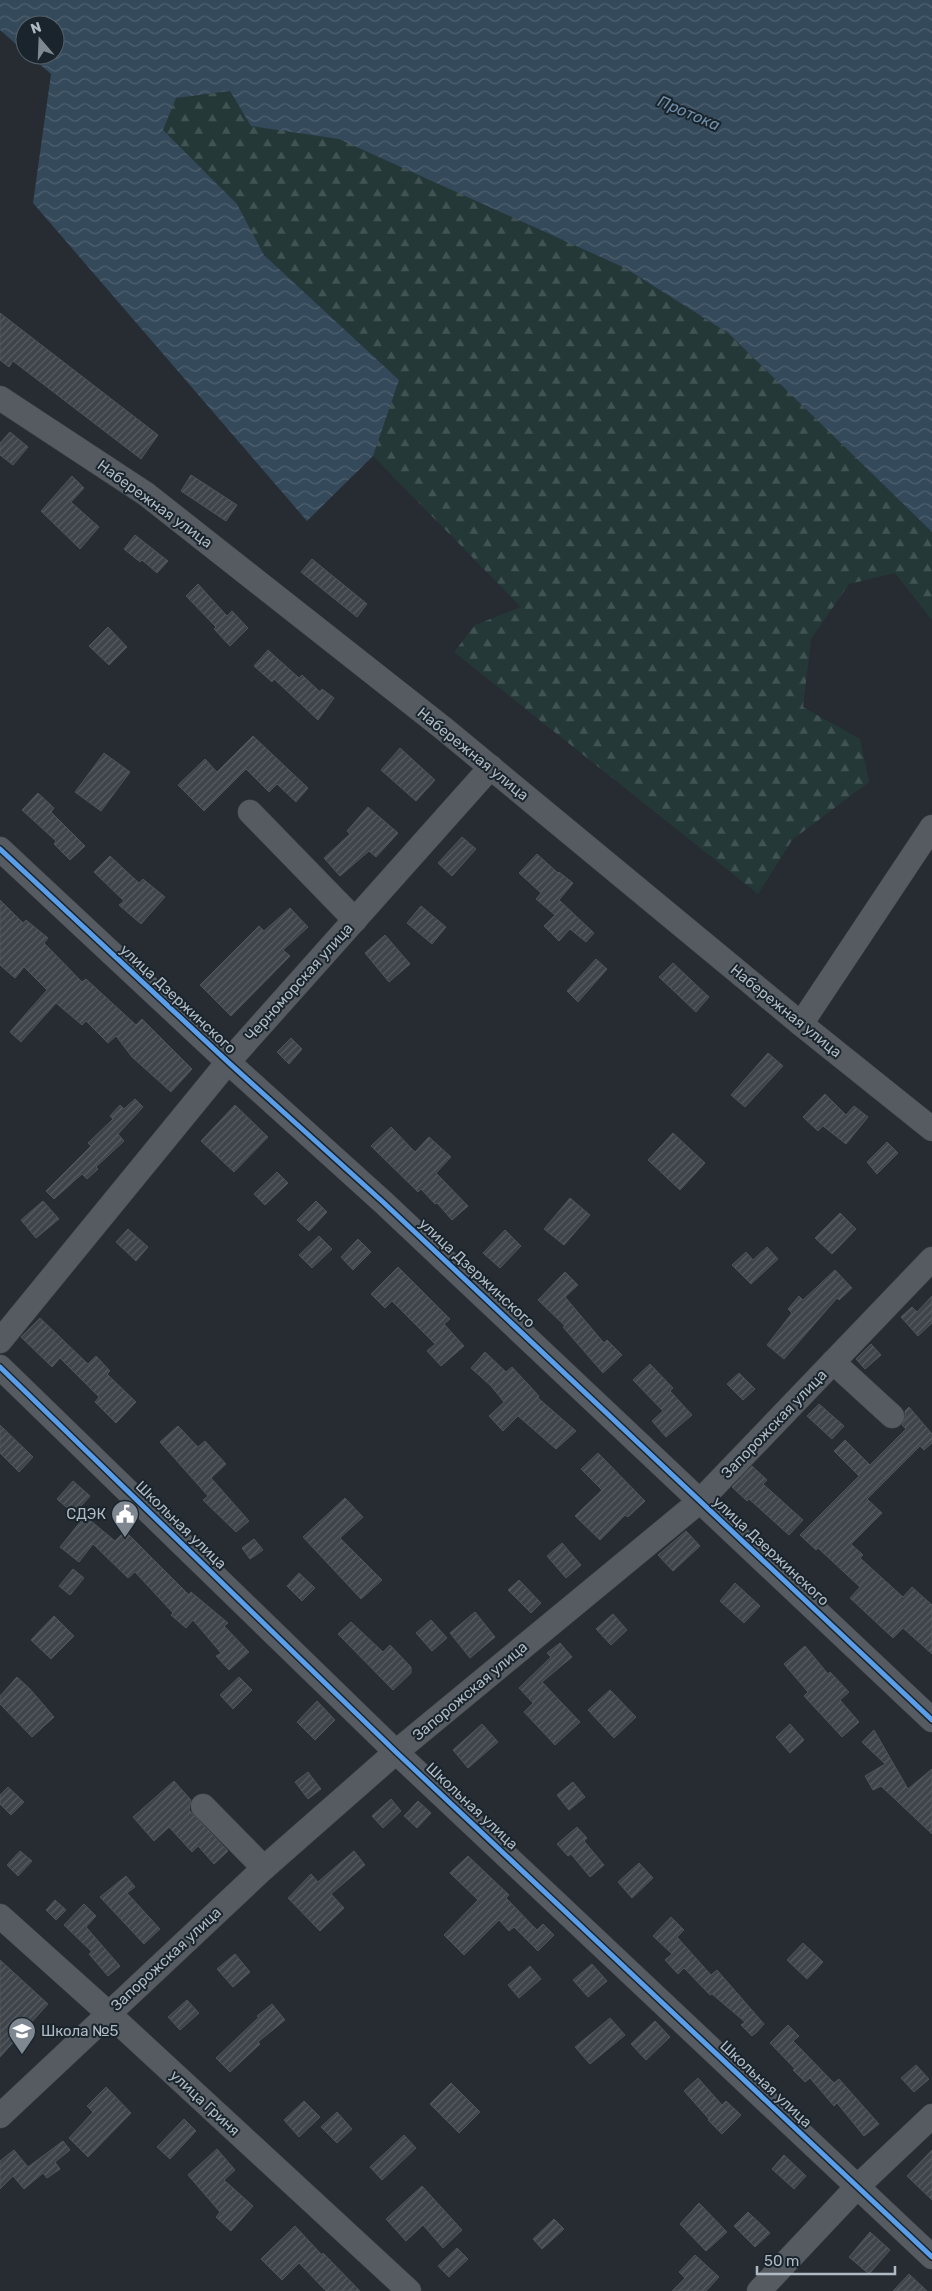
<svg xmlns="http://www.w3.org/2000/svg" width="932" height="2291" viewBox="0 0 932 2291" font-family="Rubik,sans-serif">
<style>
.forest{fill:url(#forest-firs)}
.water{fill:url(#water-waves)}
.building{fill:url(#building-hatch);stroke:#4e545a}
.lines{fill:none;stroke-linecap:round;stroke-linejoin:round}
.minor-casing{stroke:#44484d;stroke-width:25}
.minor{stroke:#565b61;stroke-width:24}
.cycleway-casing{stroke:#1a242c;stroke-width:8}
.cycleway{stroke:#5a9eea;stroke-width:5}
.labels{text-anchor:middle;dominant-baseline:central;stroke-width:4;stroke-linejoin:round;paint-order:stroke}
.street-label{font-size:15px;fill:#afbac4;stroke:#1a242c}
.poi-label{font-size:15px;fill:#afbac4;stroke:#1a242c;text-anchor:end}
.water-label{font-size:16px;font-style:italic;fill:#708fa8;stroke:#1a242c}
</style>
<defs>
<pattern id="forest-firs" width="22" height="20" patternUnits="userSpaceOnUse" patternTransform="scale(1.25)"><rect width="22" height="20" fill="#243838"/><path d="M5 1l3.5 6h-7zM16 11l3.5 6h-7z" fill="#415353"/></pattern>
<pattern id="water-waves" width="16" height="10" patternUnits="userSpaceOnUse" patternTransform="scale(1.25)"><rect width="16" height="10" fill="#34495a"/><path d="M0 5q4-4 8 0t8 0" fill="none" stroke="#4f6170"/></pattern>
<pattern id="building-hatch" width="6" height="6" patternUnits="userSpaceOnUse" patternTransform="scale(1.25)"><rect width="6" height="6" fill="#3e4449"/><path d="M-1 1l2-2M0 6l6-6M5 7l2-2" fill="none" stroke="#575d62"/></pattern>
</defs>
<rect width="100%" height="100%" fill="#262c32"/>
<path class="forest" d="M230 91 251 126 339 138 625 268 728 333 932 532V620L895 573 849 584 811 639 803 707 860 739 869 782 792 840 758 894 454 652 475 625 521 607 373 456 399 380 264 255 237 204 163 130 175 98Z"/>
<path class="water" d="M0 0H932V532L728 333 625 268 339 139 251 126 230 91 176 98 163 130 237 204 264 255 399 380 373 456 307 521 33 203 51 74 29 55H55V25H25V52L0 30Z"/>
<g class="building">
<path d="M0 313 158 435 141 459 13 361 9 367 0 360Z"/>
<path d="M10 432 28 447 13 465 0 455V443Z"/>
<path d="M191 475 237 505 226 521 181 491Z"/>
<path d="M72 476 84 488 71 502 99 527 80 549 41 511Z"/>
<path d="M135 535 168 561 157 573 142 560 140 562 124 549Z"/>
<path d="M312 559 367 604 357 617 301 572Z"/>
<path d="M198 584 227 616 232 611 248 628 230 646 214 629 216 627 186 596Z"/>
<path d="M108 627 127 647 109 665 89 646Z"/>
<path d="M268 650 299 678 302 675 320 692 322 689 334 698 318 720 274 679 272 682 254 666Z"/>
<path d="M253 736 308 788 296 802 277 784 269 792 246 769 204 811 178 785 205 759 217 772Z"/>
<path d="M400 748 435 780 416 801 381 770Z"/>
<path d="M104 753 130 772 101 811 75 792Z"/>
<path d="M38 793 54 808 51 812 85 846 70 860 54 844 56 841 22 810Z"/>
<path d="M368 807 398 833 376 857 369 851 340 876 324 858 350 834 347 831Z"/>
<path d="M462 837 476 849 452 876 438 863Z"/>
<path d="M537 854 558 873 559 872 573 883 559 900 594 933 586 942 570 929 559 941 544 926 555 915 536 899 541 893 519 873Z"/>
<path d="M110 856 139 883 143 879 165 897 141 924 119 905 124 901 94 872Z"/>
<path d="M0 900 23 923 26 920 48 938 44 943 82 982 86 979 136 1025 142 1019 192 1069 171 1092 132 1057 116 1036 108 1043 86 1021 82 1025 56 1003 21 1042 10 1032 47 990 24 967 15 978 0 965Z"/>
<path d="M421 906 446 927 432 944 407 923Z"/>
<path d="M290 908 308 927 283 950 290 956 231 1016 200 985 259 926 264 931Z"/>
<path d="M385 935 410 964 389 982 365 953Z"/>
<path d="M596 959 607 969 578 1002 567 991Z"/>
<path d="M673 963 709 997 696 1012 659 977Z"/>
<path d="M291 1038 302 1049 289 1064 277 1052Z"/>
<path d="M768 1053 783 1066 745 1107 731 1095Z"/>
<path d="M825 1094 846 1115 854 1106 868 1117 846 1144 823 1126 818 1131 803 1117Z"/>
<path d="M135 1099 143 1107 118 1134 124 1141 96 1167 98 1169 87 1179 82 1174 54 1199 46 1191 91 1146 88 1143 113 1119 110 1116 120 1105 124 1109Z"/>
<path d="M235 1105 268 1137 234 1172 201 1141Z"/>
<path d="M391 1127 415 1152 429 1137 451 1157 436 1173 468 1206 452 1220 437 1203 435 1204 421 1189 418 1192 371 1146Z"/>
<path d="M673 1133 705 1163 680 1190 648 1160Z"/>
<path d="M887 1142 898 1153 877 1174 867 1162Z"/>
<path d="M277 1172 288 1183 265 1205 254 1194Z"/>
<path d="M570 1198 590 1215 564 1245 544 1229Z"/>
<path d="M43 1201 59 1219 36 1238 21 1220Z"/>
<path d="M316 1201 327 1212 309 1231 297 1220Z"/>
<path d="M840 1213 856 1229 832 1254 815 1238Z"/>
<path d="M128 1229 148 1247 136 1261 116 1242Z"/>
<path d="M505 1230 521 1246 500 1268 483 1253Z"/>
<path d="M319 1236 332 1249 312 1268 299 1255Z"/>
<path d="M358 1239 371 1252 353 1270 341 1257Z"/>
<path d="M767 1247 778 1259 751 1284 732 1265 746 1252 753 1260Z"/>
<path d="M398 1267 450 1319 444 1324 464 1346 441 1366 427 1351 435 1344 392 1301 385 1308 371 1294Z"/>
<path d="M835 1270 852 1288 839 1300 837 1298 784 1359 767 1345 792 1313 788 1309 799 1296 803 1300Z"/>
<path d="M565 1272 578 1285 565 1297 604 1343 607 1340 622 1355 603 1373 563 1327 565 1326 538 1300Z"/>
<path d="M932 1296V1323L918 1336 901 1317 912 1307 917 1312Z"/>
<path d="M40 1318 88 1364 96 1356 110 1371 107 1374 136 1402 116 1423 95 1402 99 1397 60 1358 52 1367 21 1337Z"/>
<path d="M871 1344 881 1355 865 1369 856 1359Z"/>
<path d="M485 1352 506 1372 512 1367 539 1396 538 1398 576 1431 556 1449 518 1416 503 1431 489 1416 504 1402 491 1386 471 1368Z"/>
<path d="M650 1364 673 1388 670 1391 692 1415 666 1437 652 1421 663 1411 633 1380Z"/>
<path d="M739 1373 755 1389 743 1400 727 1384Z"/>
<path d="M819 1404 844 1426 832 1439 807 1416Z"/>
<path d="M909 1407 932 1434V1443L924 1450 920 1446 867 1499 882 1513 851 1544 863 1555 860 1558 903 1597 912 1587 932 1605V1654L903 1628 893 1638 850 1598 860 1587 818 1548 816 1550 800 1535 859 1476 834 1451 845 1440 870 1465 906 1429 902 1425 905 1418V1411Z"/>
<path d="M0 1425 33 1457 19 1472 0 1453Z"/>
<path d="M178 1426 198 1447 205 1441 226 1464 211 1478 249 1521 236 1532 203 1500 208 1496 160 1442Z"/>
<path d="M598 1453 645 1501 628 1517 625 1515 600 1540 575 1516 602 1490 581 1469Z"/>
<path d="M752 1466 767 1480 763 1484 803 1520 789 1535 749 1499 747 1501 732 1487Z"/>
<path d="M73 1481 90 1496 74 1514 57 1499Z"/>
<path d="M345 1498 363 1517 340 1538 382 1580 361 1599 303 1537Z"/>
<path d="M85 1516 115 1541 125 1531 189 1595 191 1592 228 1623 224 1626 249 1652 229 1670 216 1656 221 1653 193 1620 186 1628 171 1615 173 1613 135 1572 128 1578 93 1544 79 1562 60 1547Z"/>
<path d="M686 1531 700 1546 673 1571 658 1555Z"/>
<path d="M254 1539 263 1550 250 1559 242 1548Z"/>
<path d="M562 1543 581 1565 566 1578 547 1556Z"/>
<path d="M73 1569 84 1578 70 1595 59 1586Z"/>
<path d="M299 1573 315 1588 302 1601 287 1586Z"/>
<path d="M519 1580 541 1603 531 1613 508 1590Z"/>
<path d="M735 1583 760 1606 744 1623 720 1601Z"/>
<path d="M475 1612 495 1637 470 1658 450 1633Z"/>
<path d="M613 1614 627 1630 611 1645 596 1629Z"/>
<path d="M54 1616 74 1636 51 1659 31 1640Z"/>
<path d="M431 1620 447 1638 432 1651 416 1633Z"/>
<path d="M351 1622 383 1652 390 1645 411 1667V1673L393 1690 338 1634Z"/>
<path d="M560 1643 572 1657 542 1682 580 1722 555 1745 524 1712 533 1703 519 1688 551 1657 547 1653Z"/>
<path d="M805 1646 828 1674 830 1672 849 1692 840 1700 859 1722 842 1737 804 1696 808 1692 784 1664Z"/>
<path d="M17 1677 30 1689 54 1717 32 1737 0 1704V1696Z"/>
<path d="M239 1677 252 1690 233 1709 220 1695Z"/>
<path d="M610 1690 636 1717 614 1738 588 1710Z"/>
<path d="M317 1701 335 1720 315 1740 297 1722Z"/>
<path d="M482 1724 498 1742 468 1768 453 1750Z"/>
<path d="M790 1724 804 1740 790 1753 776 1737Z"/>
<path d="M874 1730 908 1789 932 1769V1834L881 1786 873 1790 865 1776 885 1764 862 1742Z"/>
<path d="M308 1772 321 1789 308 1799 295 1782Z"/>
<path d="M174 1781 191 1800 189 1810 228 1851 214 1864 198 1846 192 1852 169 1827 154 1841 133 1817Z"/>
<path d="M573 1782 585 1797 569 1810 557 1795Z"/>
<path d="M8 1787 24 1802 11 1815 0 1804V1795Z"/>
<path d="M391 1799 401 1811 383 1828 372 1816Z"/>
<path d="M418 1801 431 1813 417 1828 404 1816Z"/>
<path d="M577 1827 587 1838 584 1841 604 1865 590 1877 571 1854 568 1856 557 1844Z"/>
<path d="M20 1851 32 1861 18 1876 7 1865Z"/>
<path d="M354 1851 365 1865 331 1894 344 1908 320 1931 288 1898 311 1874 318 1882Z"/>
<path d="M468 1856 509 1895 506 1898 537 1930 543 1924 554 1935 538 1951 514 1927 509 1931 499 1920 464 1955 444 1935 478 1900 450 1873Z"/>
<path d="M639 1863 653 1878 632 1898 618 1882Z"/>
<path d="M126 1876 135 1887 127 1893 160 1929 144 1944 100 1897Z"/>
<path d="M55 1900 66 1910 56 1920 46 1910Z"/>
<path d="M84 1904 96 1916 86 1927 120 1966 108 1976 89 1954 92 1952 64 1925Z"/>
<path d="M671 1917 684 1930 677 1937 711 1975 717 1970 764 2024 757 2032 752 2036 741 2025 745 2022 712 1994 710 1995 684 1968 678 1974 665 1960 672 1954 653 1936Z"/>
<path d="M803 1943 823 1962 807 1979 787 1960Z"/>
<path d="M235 1954 250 1972 233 1987 217 1969Z"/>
<path d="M0 1960 48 2004 0 2057Z"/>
<path d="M592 1964 607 1981 588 1997 573 1980Z"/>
<path d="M530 1966 541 1979 519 1998 508 1985Z"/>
<path d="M187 2000 199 2013 180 2030 168 2017Z"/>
<path d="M272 2004 285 2020 258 2042 260 2044 230 2072 216 2058 259 2017 257 2016Z"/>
<path d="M610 2018 625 2035 590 2064 575 2047Z"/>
<path d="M655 2021 670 2037 646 2060 631 2044Z"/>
<path d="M788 2025 799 2036 793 2041 834 2083 839 2079 879 2124 864 2136 837 2103 834 2106 810 2078 805 2082 793 2070 795 2069 770 2043Z"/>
<path d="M916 2065 929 2079 914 2092 901 2078Z"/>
<path d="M698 2078 722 2105 726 2101 741 2115 722 2134 708 2120 709 2119 684 2091Z"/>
<path d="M451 2083 480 2112 459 2133 430 2104Z"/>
<path d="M106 2087 131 2113 88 2157 69 2138 93 2112 87 2106Z"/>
<path d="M304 2101 320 2117 299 2137 284 2120Z"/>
<path d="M337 2112 352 2129 337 2143 321 2127Z"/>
<path d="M184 2119 196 2131 170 2159 157 2147Z"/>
<path d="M404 2135 416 2148 382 2180 370 2167Z"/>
<path d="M63 2141 70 2150 55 2162 60 2169 47 2178 43 2173 24 2189 13 2176 0 2189V2161L14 2150 28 2167Z"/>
<path d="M217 2149 235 2170 224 2180 253 2206 231 2231 216 2217 220 2212 188 2175Z"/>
<path d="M932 2150V2200L907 2176Z"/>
<path d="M784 2155 806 2176 794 2189 772 2169Z"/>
<path d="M422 2186 462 2230 443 2248 423 2225 406 2241 386 2219Z"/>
<path d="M699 2203 727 2232 706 2251 680 2224Z"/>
<path d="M748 2212 770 2233 755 2247 734 2226Z"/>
<path d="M554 2219 564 2229 542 2249 533 2239Z"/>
<path d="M295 2226 322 2255 323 2253 360 2291H326L299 2263 282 2280 261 2259Z"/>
<path d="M870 2232 890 2250 869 2274 849 2257Z"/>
<path d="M457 2248 468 2259 449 2277 438 2266Z"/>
<path d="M695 2255 719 2277 706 2291H672L685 2278 679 2272Z"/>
<path d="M909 2274 927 2291H893Z"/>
</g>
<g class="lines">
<g class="minor-casing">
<g id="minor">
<path d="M0 398 146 494 443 728 801 1024 932 1129"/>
<path d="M250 812 355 920"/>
<path d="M0 849 228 1062 384 1203 932 1720"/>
<path d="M801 1024 932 827"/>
<path d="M0 1341 228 1062 491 767"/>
<path d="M833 1362 892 1416"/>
<path d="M0 1367 396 1752 932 2257"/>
<path d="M203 1806 264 1868"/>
<path d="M0 1916 108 2013 409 2291"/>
<path d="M0 2116 264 1868 396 1752 700 1501 932 1259"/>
<path d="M759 2291 857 2187 932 2116"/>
</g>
</g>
<use href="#minor" class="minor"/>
<g class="cycleway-casing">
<g id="cycleway">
<path d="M0 849 228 1062 384 1203 932 1720"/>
<path d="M0 1367 396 1752 932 2257"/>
</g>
</g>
<use href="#cycleway" class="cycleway"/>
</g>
<defs>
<g id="civic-pin" transform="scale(1.4375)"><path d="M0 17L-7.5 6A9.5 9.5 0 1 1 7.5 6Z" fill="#7f8891" stroke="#1a242c"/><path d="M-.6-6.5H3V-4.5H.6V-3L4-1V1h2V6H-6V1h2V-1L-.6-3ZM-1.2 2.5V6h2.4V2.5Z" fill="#fff"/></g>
<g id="school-pin" transform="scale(1.4375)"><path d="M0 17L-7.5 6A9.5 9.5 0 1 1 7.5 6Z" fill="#7f8891" stroke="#1a242c"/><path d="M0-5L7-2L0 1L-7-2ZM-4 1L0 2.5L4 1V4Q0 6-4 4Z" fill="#fff"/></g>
</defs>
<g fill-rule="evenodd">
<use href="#civic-pin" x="125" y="1514"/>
<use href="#school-pin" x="22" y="2031"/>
</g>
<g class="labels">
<g class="street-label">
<text transform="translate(155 504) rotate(36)">Набережная улица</text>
<text transform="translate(473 754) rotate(39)">Набережная улица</text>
<text transform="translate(299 982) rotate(-48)">Черноморская улица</text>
<text transform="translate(178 999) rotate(43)">улица Дзержинского</text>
<text transform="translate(786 1011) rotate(39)">Набережная улица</text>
<text transform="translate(477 1273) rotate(43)">улица Дзержинского</text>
<text transform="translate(774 1424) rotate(-46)">Запорожская улица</text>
<text transform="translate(181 1525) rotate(44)">Школьная улица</text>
<text transform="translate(771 1551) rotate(43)">улица Дзержинского</text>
<text transform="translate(470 1691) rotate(-40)">Запорожская улица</text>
<text transform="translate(472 1806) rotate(43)">Школьная улица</text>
<text transform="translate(166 1959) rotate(-43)">Запорожская улица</text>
<text transform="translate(766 2084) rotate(43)">Школьная улица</text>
<text transform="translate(205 2103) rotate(43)">улица Гриня</text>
</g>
<g class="poi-label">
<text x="106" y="1514">СДЭК</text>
<text x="41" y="2031" text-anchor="start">Школа №5</text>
</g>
<g class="water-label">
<text transform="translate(689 113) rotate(23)">Протока</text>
</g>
</g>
<g transform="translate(40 40) rotate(341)"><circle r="24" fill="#1a242c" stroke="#566069"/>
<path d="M0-4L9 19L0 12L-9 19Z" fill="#7f8891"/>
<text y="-8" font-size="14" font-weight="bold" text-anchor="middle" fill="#afbac4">N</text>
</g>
<path d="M757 2266v8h138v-8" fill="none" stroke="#afbac4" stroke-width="2.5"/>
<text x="764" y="2266" font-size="15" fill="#afbac4" stroke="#1a242c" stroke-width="4" paint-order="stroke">50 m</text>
</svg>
